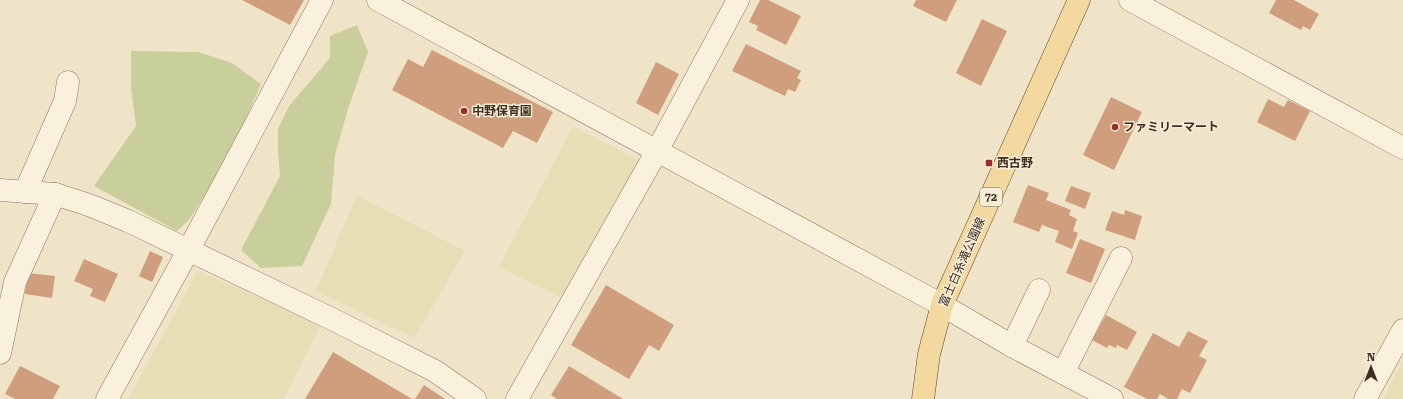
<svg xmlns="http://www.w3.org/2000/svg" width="1403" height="399" viewBox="0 0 1403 399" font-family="'Roboto Serif','Noto Sans JP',serif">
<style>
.farmland{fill:#e6deb5}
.green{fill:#c9cf9b}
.building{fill:#cf9f7d}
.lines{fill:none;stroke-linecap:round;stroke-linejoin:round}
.minor-casing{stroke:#8d765c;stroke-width:23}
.major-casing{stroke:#5b4430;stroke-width:23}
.minor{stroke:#faf1dc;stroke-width:22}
.major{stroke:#f3d9a0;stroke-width:22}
.poi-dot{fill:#9e2a2b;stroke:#f7eed8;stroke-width:1.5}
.labels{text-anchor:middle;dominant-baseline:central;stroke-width:3;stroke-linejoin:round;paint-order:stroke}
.shield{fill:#f7eed8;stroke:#756857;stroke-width:1}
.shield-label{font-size:11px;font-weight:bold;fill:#3d2e20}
.poi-label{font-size:12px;font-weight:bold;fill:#3d2e20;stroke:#f7eed8;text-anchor:start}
.street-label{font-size:12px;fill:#3d2e20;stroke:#f7eed8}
</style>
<rect width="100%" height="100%" fill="#f0e4c8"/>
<g class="farmland">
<path d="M573 126 642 162 565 299 499 267Z"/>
<path d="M357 195 465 251 414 338 316 291Z"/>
<path d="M198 271 321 325 284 399H128Z"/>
<path d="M1403 360V399H1383Z"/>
</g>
<g class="green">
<path d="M357 25 368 52 348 109 335 155 331 204 302 266 261 268 241 250 280 176 278 151V129L289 106 330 58V36Z"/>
<path d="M131 51 198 52 232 63 261 84 230 155 189 220 177 231 94 186 136 126 131 88Z"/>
</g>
<g class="building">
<path d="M242 0H304L290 25Z"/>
<path d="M760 0H768L801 16 786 45 756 30 758 26 749 22Z"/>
<path d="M916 0H957L946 22 913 6Z"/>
<path d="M1276 0H1294L1319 14 1310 30 1303 26 1301 30 1269 13Z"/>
<path d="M982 19 1007 31 981 86 956 73Z"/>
<path d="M746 44 801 71 797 78 801 80 795 92 788 89 785 96 732 71Z"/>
<path d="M432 50 553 112 537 143 513 131 503 148 392 90 408 59 423 67Z"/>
<path d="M656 62 679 74 658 115 636 103Z"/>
<path d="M1111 97 1142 112 1114 170 1083 155Z"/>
<path d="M1268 99 1284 107 1288 100 1310 111 1295 141 1257 122Z"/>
<path d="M1028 185 1049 193 1046 200 1071 210 1069 215 1077 219 1073 231 1078 233 1072 249 1055 242 1059 231 1042 225 1039 232 1013 222Z"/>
<path d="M1071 186 1091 193 1085 209 1065 201Z"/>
<path d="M1125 210 1142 216 1135 240 1105 230 1112 211 1124 215Z"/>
<path d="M1080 239 1105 249 1091 283 1066 273Z"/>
<path d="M150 251 163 257 152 282 139 276Z"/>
<path d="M84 259 118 274 105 302 90 296 93 289 74 281Z"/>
<path d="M28 273 55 276 52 298 25 294Z"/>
<path d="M606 285 674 325 659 351 649 345 629 379 571 345Z"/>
<path d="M1106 315 1137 332 1127 350 1117 345 1116 348 1109 345 1107 348 1092 340Z"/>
<path d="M1188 331 1208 341 1199 356 1207 360 1190 393 1182 389 1177 399H1168L1160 394 1157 399H1147L1124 387 1153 333 1179 347Z"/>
<path d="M333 352 412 399H305Z"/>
<path d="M20 366 60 386 53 399H15L5 394Z"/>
<path d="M569 366 623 399H557L551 395Z"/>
<path d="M424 385 445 399H415Z"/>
</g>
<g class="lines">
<g class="minor-casing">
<g id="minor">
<path d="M378 0 942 305 1012 346 1112 399"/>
<path d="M1130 0 1403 148"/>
<path d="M0 190 55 194 89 205 128 221 336 321 435 371 475 399"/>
<path d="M25 192 65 101 68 82"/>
<path d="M1012 346 1039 290"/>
<path d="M0 353 15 282 55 194"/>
<path d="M1063 373 1121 258"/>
<path d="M107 399 188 251 322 0"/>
<path d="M517 399 657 151 738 0"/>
<path d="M1365 399 1403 330"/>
</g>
</g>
<g class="major-casing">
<path id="major" d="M923 399 929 354 942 305 1079 0"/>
</g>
<use href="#minor" class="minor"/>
<use href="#major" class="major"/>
</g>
<g class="poi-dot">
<circle cx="464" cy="111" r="4"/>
<circle cx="1115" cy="127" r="4"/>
<rect x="985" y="159" width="8" height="8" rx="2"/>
</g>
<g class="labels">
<rect class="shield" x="980" y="188" width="22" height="18" rx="3"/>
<g class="shield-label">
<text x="991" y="197">72</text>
</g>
<g class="poi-label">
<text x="472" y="111">中野保育園</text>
<text x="1123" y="127">ファミリーマート</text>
<text x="997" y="163">西古野</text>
</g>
<g class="street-label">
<text transform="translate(962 262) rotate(-66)">富士白糸滝公園線</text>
</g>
</g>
<g transform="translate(1371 367)" stroke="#f7eed8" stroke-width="3" paint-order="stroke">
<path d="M0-3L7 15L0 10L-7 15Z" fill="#3d2e20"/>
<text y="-6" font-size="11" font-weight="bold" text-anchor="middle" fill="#3d2e20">N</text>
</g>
</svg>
